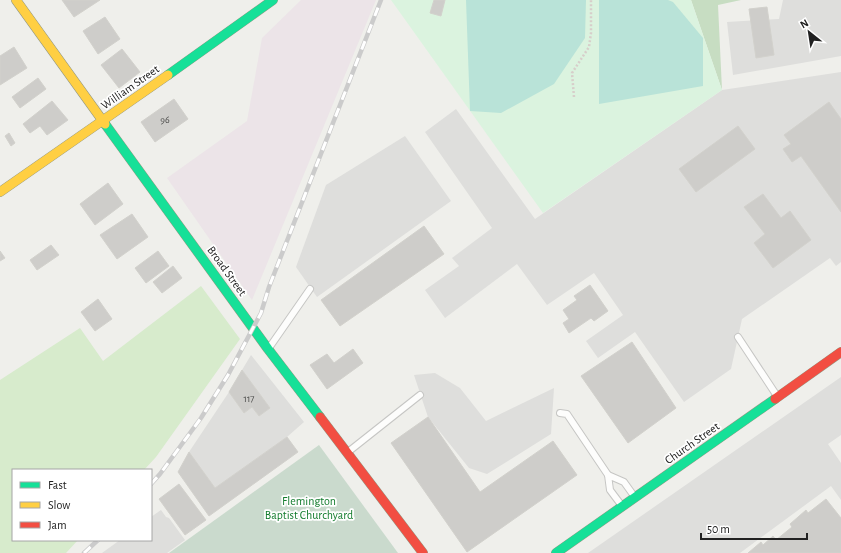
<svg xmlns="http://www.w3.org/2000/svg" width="841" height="553" viewBox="0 0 841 553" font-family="'Alegreya Sans',sans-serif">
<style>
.built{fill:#dededc}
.industrial{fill:#ece4e8}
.grass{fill:#d7ebcc}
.forest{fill:#c7ddc2}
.cemetery{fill:#cadacd}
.park{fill:#dbf3df}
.pitch{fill:#b9e3d8}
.building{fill:#cecdca;stroke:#d2d1cc}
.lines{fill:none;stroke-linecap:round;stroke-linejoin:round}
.lane-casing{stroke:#c6c6c4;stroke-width:8}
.fast-casing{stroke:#949983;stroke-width:10}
.slow-casing{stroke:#949983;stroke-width:10}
.jam-casing{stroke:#949983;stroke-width:10}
.path{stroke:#d7ceca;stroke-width:2.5;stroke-dasharray:2 2;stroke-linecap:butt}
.lane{stroke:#fdfdfc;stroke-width:6}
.fast{stroke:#16e098;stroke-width:9}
.slow{stroke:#ffcf43;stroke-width:9}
.jam{stroke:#f24e42;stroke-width:9}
.rail-casing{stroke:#cbcbcb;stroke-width:4.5}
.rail{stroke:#fff;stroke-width:3;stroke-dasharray:9;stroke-linecap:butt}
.labels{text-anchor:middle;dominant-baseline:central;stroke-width:3.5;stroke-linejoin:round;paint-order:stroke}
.number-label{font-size:10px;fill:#4c4c4b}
.street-label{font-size:12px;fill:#212121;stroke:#fff}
.park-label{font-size:12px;fill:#137c2d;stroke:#fff}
</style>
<rect width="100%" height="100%" fill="#efefeb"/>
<g class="built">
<path d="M783 0H841V56L733 75 727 22 779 19Z"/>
<path d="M841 72V262L836 266 830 258 742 319 731 369 684 402 635 332 598 358 586 341 623 315 594 273 547 305 517 264 445 318 425 290 459 266 452 258 492 228 425 132 456 109 535 219 722 90Z"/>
<path d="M405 136 451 201 317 297 296 267 326 185Z"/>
<path d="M251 355 304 422 287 437 215 488 189 452 229 392 244 413 252 407 259 416 270 408 242 370Z"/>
<path d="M435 373 460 388 486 421 554 388 551 434 487 474 469 468 428 417 414 375Z"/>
<path d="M841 377V435L828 444 841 463V500L831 486 740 553H588Z"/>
<path d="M161 510 166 517 169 518 185 540 167 553H102L120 540H151V517Z"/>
</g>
<path class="industrial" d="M301 0H376L252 300 167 178 247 121 262 38Z"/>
<path class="grass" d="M201 286 240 339 156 457 144 470H13V540H78L66 553H0V380L80 328 103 361Z"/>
<path class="forest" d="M691 0H741L718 5 722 90Z"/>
<path class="cemetery" d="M319 445 398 553H169Z"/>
<path class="park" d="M391 0H691L722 90 543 213Z"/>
<g class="pitch">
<path d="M466 0H586L585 38 554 84 501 113 470 111Z"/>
<path d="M599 0H668L673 2 703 38V86L599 104Z"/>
</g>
<g class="building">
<path d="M62 0H100L74 17Z"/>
<path d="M434 0H445L441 16 430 13Z"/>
<path d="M767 7 774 55 756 58 749 9Z"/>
<path d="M105 17 120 39 98 54 83 31Z"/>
<path d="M14 47 27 68 0 85V56Z"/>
<path d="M122 49 140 72 119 88 101 65Z"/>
<path d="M38 78 46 89 20 108 12 97Z"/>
<path d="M174 99 188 119 155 142 141 122Z"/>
<path d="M52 101 68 120 47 135 40 126 30 133 23 124Z"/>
<path d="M829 102 841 119V212L801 156 792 162 783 149 791 144 784 135Z"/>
<path d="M738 126 755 149 696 192 679 169Z"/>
<path d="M9 133 15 143 11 146 5 136Z"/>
<path d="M108 183 123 204 95 225 80 204Z"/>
<path d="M763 194 781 218 790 211 811 240 773 268 754 243 765 234 744 207Z"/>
<path d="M132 214 148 237 117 259 100 235Z"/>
<path d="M424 226 444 254 340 326 321 300Z"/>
<path d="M51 245 59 255 37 270 30 260Z"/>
<path d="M0 251 5 258 0 261Z"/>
<path d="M158 251 169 266 146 283 135 268Z"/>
<path d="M173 266 182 278 162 293 153 282Z"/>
<path d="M590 285 608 311 594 321 591 318 569 333 563 323 569 319 563 310 577 300 574 296Z"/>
<path d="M98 299 112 319 95 331 81 312Z"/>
<path d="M632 342 676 408 628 443 581 376Z"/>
<path d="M353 349 363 363 327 389 310 365 327 354 334 363Z"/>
<path d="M242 370 270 408 259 416 252 407 244 413 229 392Z"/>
<path d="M428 417 480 492 553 441 577 475 467 552 391 443Z"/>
<path d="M287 437 298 452 209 516 178 472 189 452 215 488Z"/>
<path d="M179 484 206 520 185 535 159 499Z"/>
<path d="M826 499 841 518V553H748L761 542 763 545 773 536 776 540 792 527 790 524 806 510 808 513Z"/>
</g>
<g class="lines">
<g class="lane-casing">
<g id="lane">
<path d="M738 337 777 396"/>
<path d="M269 348 310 289"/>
<path d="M560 413 567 414 608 475"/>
<path d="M348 452 420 395"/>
<path d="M622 506 610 490 608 475 624 482 634 496"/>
</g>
</g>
<g class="fast-casing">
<g id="fast">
<path d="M168 75 273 0"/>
<path d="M105 124 268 349 320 417"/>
<path d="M556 553 775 399"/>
</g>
</g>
<g class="slow-casing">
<g id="slow">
<path d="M16 0 105 124"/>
<path d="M0 192 168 75"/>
</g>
</g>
<g class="jam-casing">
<g id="jam">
<path d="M775 399 841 352"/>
<path d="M320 417 423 553"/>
</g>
</g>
<path class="path" d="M574 97 572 73 589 47 591 33V0"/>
<use href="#lane" class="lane"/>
<use href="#fast" class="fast"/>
<use href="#slow" class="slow"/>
<use href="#jam" class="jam"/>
<g class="rail-casing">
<g id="rail">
<path d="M151 484 160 474 201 418 228 375 261 313 269 287 381 0"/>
<path d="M84 553 98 540"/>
</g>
</g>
<use href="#rail" class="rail"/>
</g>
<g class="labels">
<g class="number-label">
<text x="165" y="120">96</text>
<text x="249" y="399">117</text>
</g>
<g class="street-label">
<text transform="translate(130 87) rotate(-35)">William Street</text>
<text transform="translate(227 271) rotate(54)">Broad Street</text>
<text transform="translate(692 443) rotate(-35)">Church Street</text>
</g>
<g class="park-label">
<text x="309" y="501">Flemington<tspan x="309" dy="14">Baptist Churchyard</tspan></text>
</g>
</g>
<rect x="12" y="469" width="140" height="72" fill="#ffffff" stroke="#a6a6a6"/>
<rect x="20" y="482" width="20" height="6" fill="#16e098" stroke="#a6a6a6"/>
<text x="48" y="489" font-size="12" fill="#212121">Fast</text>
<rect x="20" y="502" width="20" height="6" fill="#ffcf43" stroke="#a6a6a6"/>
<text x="48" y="509" font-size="12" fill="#212121">Slow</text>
<rect x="20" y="522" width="20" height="6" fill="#f24e42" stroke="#a6a6a6"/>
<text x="48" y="529" font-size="12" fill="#212121">Jam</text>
<g transform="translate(809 32) rotate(330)" stroke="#ffffff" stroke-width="3" paint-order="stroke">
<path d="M0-3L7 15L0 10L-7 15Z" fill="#212121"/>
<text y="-6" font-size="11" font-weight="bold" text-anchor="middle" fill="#212121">N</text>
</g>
<path d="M701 533v6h106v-6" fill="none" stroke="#212121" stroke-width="2"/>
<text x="707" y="533" font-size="12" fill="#212121" stroke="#ffffff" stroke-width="3" paint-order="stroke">50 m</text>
</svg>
